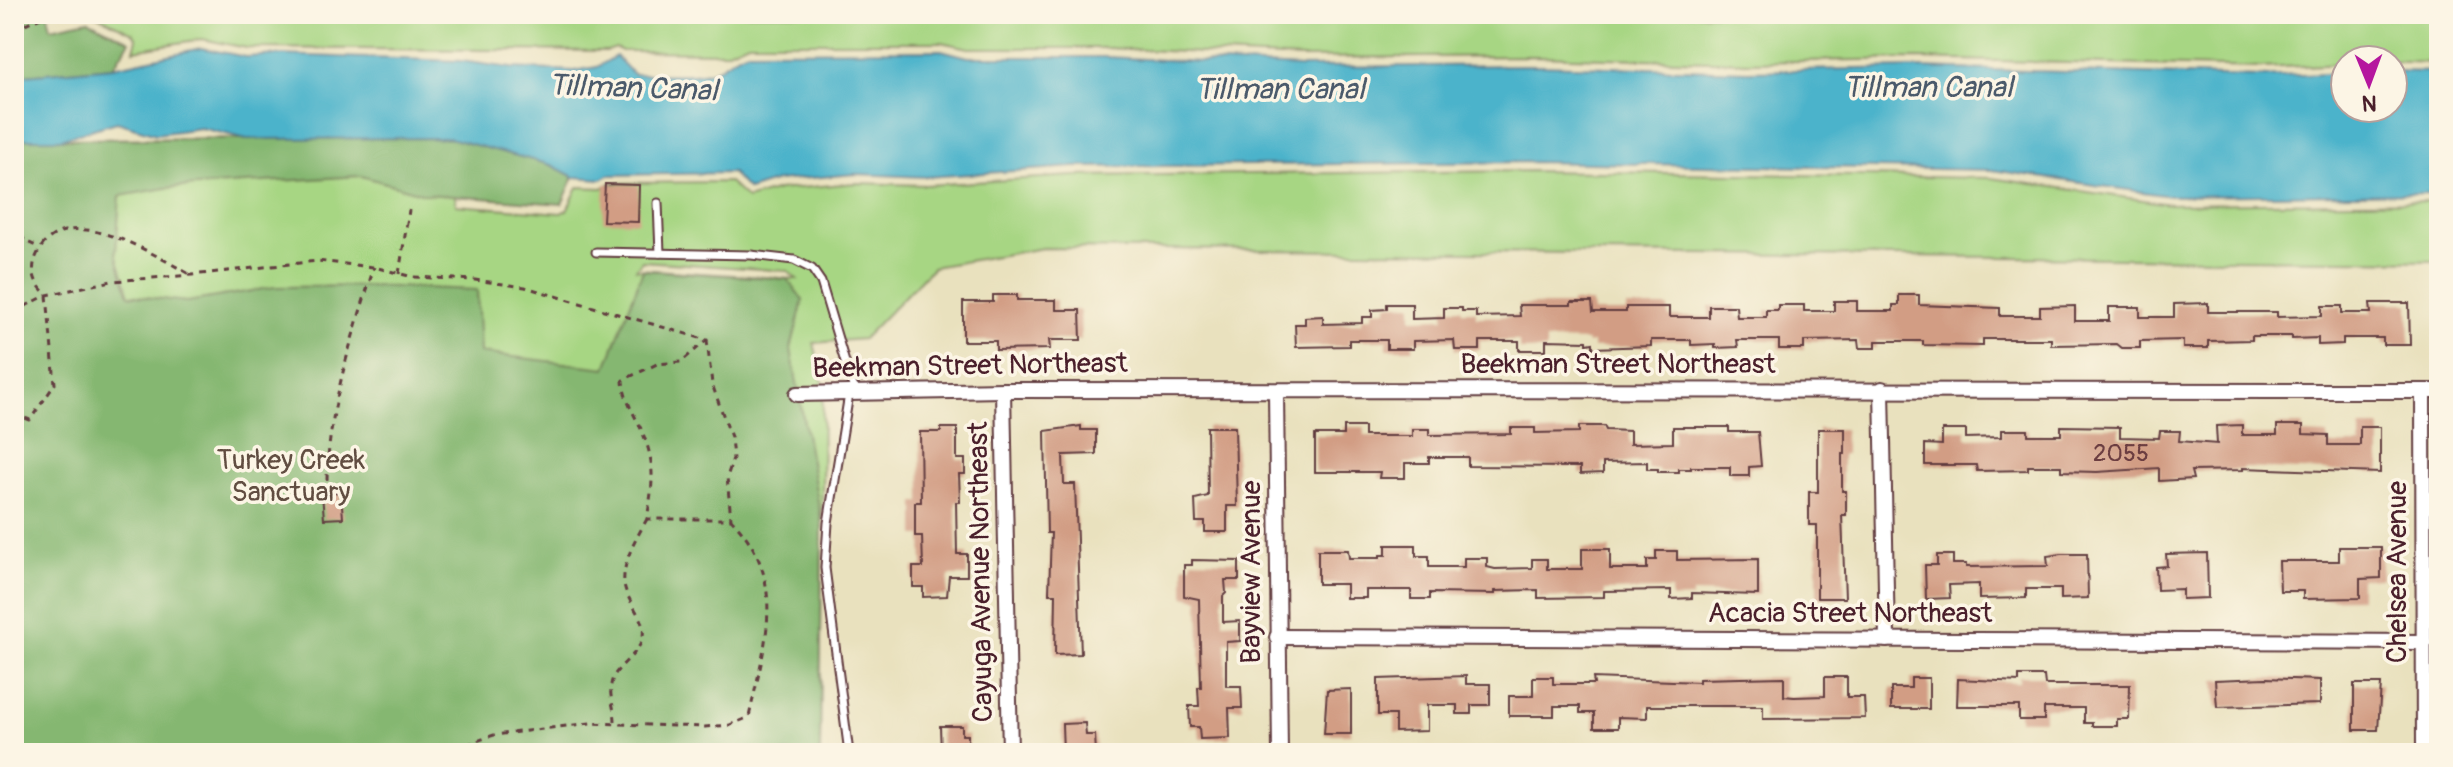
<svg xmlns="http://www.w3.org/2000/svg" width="2453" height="767" viewBox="0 0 2453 767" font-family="Pangolin,sans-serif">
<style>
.green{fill:#a7d683;stroke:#787a57;stroke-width:2;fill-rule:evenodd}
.forest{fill:#85b771;stroke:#686b4e;stroke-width:2}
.water{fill:#4cb3cb;stroke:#4b697b;stroke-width:2}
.building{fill:#d29d84}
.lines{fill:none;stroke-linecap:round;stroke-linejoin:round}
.service-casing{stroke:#623c41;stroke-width:11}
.minor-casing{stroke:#623c41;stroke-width:18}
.path{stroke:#623c41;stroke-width:3;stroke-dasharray:6 6;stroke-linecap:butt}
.service{stroke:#fff;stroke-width:7}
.minor{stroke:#fff;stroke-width:14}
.labels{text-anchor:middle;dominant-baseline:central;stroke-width:7;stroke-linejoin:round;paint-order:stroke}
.number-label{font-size:24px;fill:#6c3e41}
.street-label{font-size:28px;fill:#4a1f2b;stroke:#fcf5e5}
.park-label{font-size:28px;fill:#614d41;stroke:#fcf5e5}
.water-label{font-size:30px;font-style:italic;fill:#4b5a6b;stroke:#fcf5e5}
</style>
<rect width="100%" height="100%" fill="#fcf5e5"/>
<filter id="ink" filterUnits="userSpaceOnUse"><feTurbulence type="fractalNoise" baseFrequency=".0125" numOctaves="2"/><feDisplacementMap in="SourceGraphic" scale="16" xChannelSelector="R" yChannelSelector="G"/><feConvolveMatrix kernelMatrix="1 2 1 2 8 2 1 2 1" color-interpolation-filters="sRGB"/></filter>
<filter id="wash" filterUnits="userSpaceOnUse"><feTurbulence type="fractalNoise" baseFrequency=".006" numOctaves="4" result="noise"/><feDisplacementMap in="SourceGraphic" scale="32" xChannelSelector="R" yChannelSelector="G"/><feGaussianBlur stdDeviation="1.8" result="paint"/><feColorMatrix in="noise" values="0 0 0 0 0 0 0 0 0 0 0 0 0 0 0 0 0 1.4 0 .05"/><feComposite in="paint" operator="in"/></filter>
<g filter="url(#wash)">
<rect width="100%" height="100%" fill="#e9e1be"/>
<g class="green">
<path d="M94 14H2439V63L2345 60V64L2261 68 1918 59 1748 62 1536 56 1301 58 1107 48H969L941 42H748L726 52 622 51 616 48 607 51 247 48 202 39 134 50 137 39 133 33Z"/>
<path d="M449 138 456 205 561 213 567 210 578 187 602 188 611 183 729 182 747 199 778 190 855 183 926 185 1074 176 1532 171 1991 178 2170 204 2439 201V261L1043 248 933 267 863 339 814 343 823 383 820 753H14V139ZM642 261 788 271 797 279 636 269Z"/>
</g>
<g class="forest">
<path d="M14 14H48L51 28 88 20 130 41 113 67 14 76Z"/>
<path d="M449 138 551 165 574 177 562 204 425 194 361 176 166 188 120 196 116 253 129 295 187 302 275 287 371 286 477 290 480 353 606 368 643 270 787 279 803 300 791 349 822 524 820 753H14V139Z"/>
</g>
<path class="water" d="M201 48 246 57 278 55 461 61 511 68 574 71 597 67 616 56 633 74C652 74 701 77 715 70 727 63 735 55 748 51L941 50 968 57H1106L1301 67 1537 65 1748 71 1917 68 2261 77 2345 73V108H2393V71L2439 72V193L2170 196 1992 170 1532 162 1074 167 926 177 855 174 777 181 748 190 732 173 609 175 602 179 574 177 551 165 449 138 247 139 201 128 156 134 117 122 60 139H14V76L113 67Z"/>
<g id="blocks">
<g class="building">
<path d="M605 184 639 185 638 222 603 221Z"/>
<path d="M993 295H1017V300H1056V310H1080L1081 340H1049L1050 349 996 350V341H963V302H993Z"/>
<path d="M1899 295H1919V305L2000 308V316H2040V307L2075 306V321H2109V307H2140V317H2174V304L2208 303V312H2277V317L2322 316V306H2342V313H2371L2370 303H2409L2410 345H2383V338H2343V344L2318 345V338L2292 339V336H2252V340L2208 341V348H2183V340L2140 341V348H2121L2116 344 2051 345V339H1983V346L1923 345V341H1876V348H1859L1858 340 1804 341V349H1779V340H1737L1738 347 1715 348V344L1691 345V340H1651V346L1593 348V343L1587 344V341L1546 340V350H1519V341H1480V350H1455L1454 340 1413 341V349H1387V340H1349V346L1296 347 1295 324H1305V317L1323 316V324L1362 323V317H1372V310L1387 309V304H1412V319L1444 318V308H1462V311H1476V317L1520 316 1519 305H1571V302H1592L1593 312H1626V307H1669V317H1709V306H1736L1737 317H1766V310H1778V305H1804V311H1834V301H1857V311H1893V305H1899Z"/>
<path d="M2242 425V435H2277V425H2303V434L2328 435V445H2360V427H2380V473L2243 468V470L2191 471 2193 479 2159 481V468L2097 472 2061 471V466H2028V470L1977 471 1976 465H1925V444L1942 445V430H1966V438L2001 437V430H2028V435H2061V426L2120 427V437L2159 438 2160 431H2180L2179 441 2217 444 2216 426Z"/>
<path d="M1081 426V430H1096V454L1063 455 1064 484H1075L1081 654 1055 655 1056 594H1049L1051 533H1047L1045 431Z"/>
<path d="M1579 426H1604L1606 430 1630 431V444L1673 443V427H1729V432H1758L1761 466 1749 467V476H1730V467H1691V469H1679V472H1658V469H1647V462L1603 463V473L1580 474V467L1468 466V457H1429V463H1405V478H1379L1380 472H1315V435H1344V427H1364V436H1412V429H1429V435L1511 434V428H1535V433L1579 432Z"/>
<path d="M1207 427H1235L1237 506H1227V532H1205V522H1196L1195 499 1208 496Z"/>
<path d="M941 428H957V459H965V474H959L960 502H956L957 554H967V576H949L947 596 923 597V587H913V567H923L922 536H915V502H921L920 432H941Z"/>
<path d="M1818 429H1845V454H1842V491H1846V515H1842L1845 598H1817V525H1809V492H1818Z"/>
<path d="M341 492 343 518 324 519 322 493Z"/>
<path d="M1386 545H1416V556H1429V567H1464V558H1487V567L1495 569 1532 568V559H1547V569H1582V549H1610V569H1647V560H1656V551H1677V560L1758 559V595L1692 593V598L1671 599V590L1604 591V597L1538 598V590L1495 591V594L1430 593V599H1411V590H1366V598H1346V584H1318V550H1348L1349 558H1380V555H1386Z"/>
<path d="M2339 547H2381V578L2360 579V598L2303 599V591H2280L2279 561H2339Z"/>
<path d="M2207 553 2208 598 2182 599V589L2157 590 2156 567 2167 566 2166 554Z"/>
<path d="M2061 554H2087L2088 598 2061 599V589H2026V598L1979 599V584L1949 585 1950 598 1926 599 1925 565H1937V555H1953V564H1966V567L2048 566 2047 556Z"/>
<path d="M1192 560 1239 561V580H1225L1226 593 1223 596V622L1240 621V641L1226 642V686H1241L1242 708H1229L1230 738 1200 739 1199 727H1190L1189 706H1199L1198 687H1201L1199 599 1184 596V565H1192Z"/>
<path d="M1466 676V684H1490V705H1471V714H1457V705H1427V731L1395 732V715H1378V679Z"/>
<path d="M2019 676H2044L2045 685H2130L2129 719H2117V726H2092V723H2084V708H2044V720H2019V706H1957L1958 679 2019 682Z"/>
<path d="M1533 677H1553V684H1594L1593 678 1699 682V679L1784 677V696L1794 697 1825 696V677H1847V697H1864L1865 718 1763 719V706H1647V718L1618 717V728H1594V713H1580V706H1554V716H1509V696H1533Z"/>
<path d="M1911 678H1929V709H1891V688H1911Z"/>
<path d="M2266 678 2320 680V704L2217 707 2215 680Z"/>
<path d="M2354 684H2381L2378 730H2354Z"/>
<path d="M1351 689V734H1324L1327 690Z"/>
<path d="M1085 723 1086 735H1095L1096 753H1063L1062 724Z"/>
<path d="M940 726H962V735H968V750L941 753Z"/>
</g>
</g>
</g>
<g filter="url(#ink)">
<use href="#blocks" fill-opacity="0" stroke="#623c41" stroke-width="2"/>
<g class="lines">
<g class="service-casing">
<g id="service">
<path d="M658 203 660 253"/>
<path d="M596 252 751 255 794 260 812 269 821 282 850 379 856 392"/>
<path d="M849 753 825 568 828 523 849 394"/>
</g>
</g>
<g class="minor-casing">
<g id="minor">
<path d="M1882 389 1887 640"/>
<path d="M1003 390 1010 753"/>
<path d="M1276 391 1280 753"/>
<path d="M2423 392 2424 753"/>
<path d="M797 394 1003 390 2439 391"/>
<path d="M1277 637 2424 642"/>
</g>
</g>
<g class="path">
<path d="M14 29 47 14"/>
<path d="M14 225 25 241 40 248"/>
<path d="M399 274 409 210"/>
<path d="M14 312 47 295 112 281 192 275 317 261 374 267 413 277 475 280 525 287 707 340 681 362 657 364 623 380C624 403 638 418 645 439 656 468 652 489 647 519H731C790 579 764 646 749 717L730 725 705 727 591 723 494 735 443 753"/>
<path d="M707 340 712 384 731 437 733 459 727 477 731 519"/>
<path d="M14 414 30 420 55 384 47 295C35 284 30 272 36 257 61 195 153 254 191 275"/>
<path d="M327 480C328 408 353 335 374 267"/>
<path d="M615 721C615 710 609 696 611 685 613 667 636 658 642 640 649 620 626 603 624 583 622 562 637 537 647 519"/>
</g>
<use href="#service" class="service"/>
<use href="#minor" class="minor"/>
</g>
</g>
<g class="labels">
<g class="number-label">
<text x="2121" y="453">2055</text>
</g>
<g class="street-label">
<text x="1618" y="364">Beekman Street Northeast</text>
<text transform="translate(970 366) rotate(-1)">Beekman Street Northeast</text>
<text transform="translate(981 572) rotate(-91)">Cayuga Avenue Northeast</text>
<text transform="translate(1251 572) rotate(-90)">Bayview Avenue</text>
<text transform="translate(2397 572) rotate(-90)">Chelsea Avenue</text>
<text x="1850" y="613">Acacia Street Northeast</text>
</g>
<g class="park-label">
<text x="291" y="460">Turkey Creek<tspan x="291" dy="32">Sanctuary</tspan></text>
</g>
<g class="water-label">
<text x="1928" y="87">Tillman Canal</text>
<text transform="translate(633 88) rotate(2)">Tillman Canal</text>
<text x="1280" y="89">Tillman Canal</text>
</g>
</g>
<rect width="2453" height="767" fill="none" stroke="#fcf5e5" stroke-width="48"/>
<g transform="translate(2369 84) rotate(179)"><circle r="38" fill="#fcf5e5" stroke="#b59f9b" stroke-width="2"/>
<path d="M0-6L14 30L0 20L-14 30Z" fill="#b5179e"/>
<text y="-12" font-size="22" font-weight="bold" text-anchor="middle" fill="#4a1f2b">N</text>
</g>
</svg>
